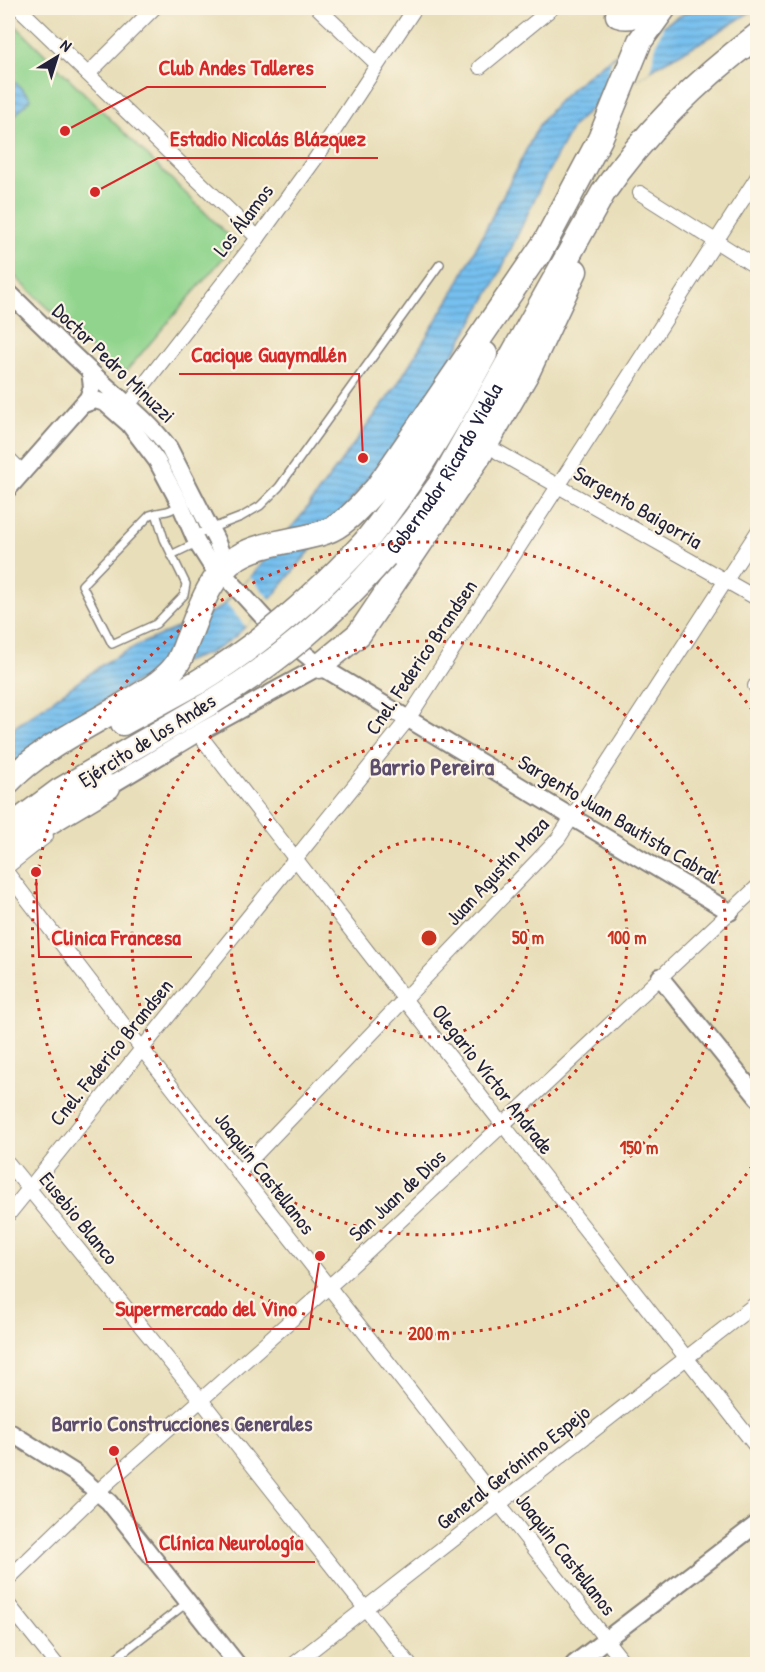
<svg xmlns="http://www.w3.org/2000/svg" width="765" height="1672" viewBox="0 0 765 1672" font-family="'Patrick Hand',sans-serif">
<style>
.garden{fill:#90d48d;stroke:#597b64;stroke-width:1.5}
.water{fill:url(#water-rules);stroke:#4c7195;stroke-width:1.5}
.pier{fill:#e8deb9}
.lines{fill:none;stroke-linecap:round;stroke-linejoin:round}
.service-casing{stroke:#85807a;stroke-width:10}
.minor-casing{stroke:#85807a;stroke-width:16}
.tertiary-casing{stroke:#85807a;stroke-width:20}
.motorway-casing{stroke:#85807a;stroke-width:27}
.service{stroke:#fff;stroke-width:7}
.minor{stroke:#fff;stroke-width:14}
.tertiary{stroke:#fff;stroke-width:16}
.motorway{stroke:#fff;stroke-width:24}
.motorway-bridge-casing{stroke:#85807a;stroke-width:27;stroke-linecap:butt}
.motorway-bridge{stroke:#fff;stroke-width:24}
.ring{fill:none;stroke:#c8321e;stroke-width:3;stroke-dasharray:3 6}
.labels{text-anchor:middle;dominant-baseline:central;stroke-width:4.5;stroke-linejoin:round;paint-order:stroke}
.street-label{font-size:21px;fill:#22223b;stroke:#fcf5e5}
.neighbourhood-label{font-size:22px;font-weight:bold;fill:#5d4d6c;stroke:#fcf5e5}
.quarter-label{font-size:24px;font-weight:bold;fill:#5d4d6c;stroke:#fcf5e5}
.centre{fill:#c8321e;stroke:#fcf5e5;stroke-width:3}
.ring-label{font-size:18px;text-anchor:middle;font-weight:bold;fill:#c8321e;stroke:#fcf5e5;stroke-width:4.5;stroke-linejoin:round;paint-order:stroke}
.leader{fill:none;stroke:#d62828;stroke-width:2}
.callout-dot{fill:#d62828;stroke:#fcf5e5;stroke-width:2}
.callout-label{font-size:22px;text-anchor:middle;font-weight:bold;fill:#d62828;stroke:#fcf5e5;stroke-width:4.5;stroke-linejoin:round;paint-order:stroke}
</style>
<defs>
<pattern id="water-rules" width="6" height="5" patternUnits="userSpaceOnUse" patternTransform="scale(1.5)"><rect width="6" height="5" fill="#76c0ef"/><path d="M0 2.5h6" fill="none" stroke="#609cc3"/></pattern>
</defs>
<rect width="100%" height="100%" fill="#fcf5e5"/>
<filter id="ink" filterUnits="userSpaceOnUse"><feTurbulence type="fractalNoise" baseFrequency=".0167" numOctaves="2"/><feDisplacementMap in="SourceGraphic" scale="12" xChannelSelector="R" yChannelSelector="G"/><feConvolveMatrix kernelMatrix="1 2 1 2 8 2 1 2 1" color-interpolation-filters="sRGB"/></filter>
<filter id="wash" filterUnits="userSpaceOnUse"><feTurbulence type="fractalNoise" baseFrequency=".008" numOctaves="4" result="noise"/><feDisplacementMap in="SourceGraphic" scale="24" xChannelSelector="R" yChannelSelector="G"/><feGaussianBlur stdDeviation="1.35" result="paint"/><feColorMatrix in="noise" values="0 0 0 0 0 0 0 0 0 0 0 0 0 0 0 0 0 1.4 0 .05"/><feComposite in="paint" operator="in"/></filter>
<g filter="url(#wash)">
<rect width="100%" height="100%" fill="#e8deb9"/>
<path class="garden" d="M8 18 236 243 122 376 102 359 8 270Z"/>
<g class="water">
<path d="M694 8H757L705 40 662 63 604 100 588 111 573 126 542 183 494 285 430 394 409 425 342 512 258 614 236 636 220 647 209 653 155 672 112 695 8 770V732L105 663 138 645 205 616 221 607 250 577 301 516 397 385 453 293 539 125C576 73 640 39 694 8Z"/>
<path d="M12 79 31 98 8 123V84Z"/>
</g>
<g class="pier">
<path d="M664 25 657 42 650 71 602 102 611 60Z"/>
<path d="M250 577 271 600 246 627 226 603Z"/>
</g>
</g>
<g filter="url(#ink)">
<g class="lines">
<g class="service-casing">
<g id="service">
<path d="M156 513 164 539 186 584 184 595 156 624 112 644 82 585 150 515C163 510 168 514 180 504"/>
<path d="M194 535 241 517 260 506 279 487 440 264"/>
<path d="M171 555 196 543"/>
<path d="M108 1664 188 1602"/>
</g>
</g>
<g class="minor-casing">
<g id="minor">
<path d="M19 8 258 238"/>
<path d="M318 8 377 64"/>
<path d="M480 67 552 8"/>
<path d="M88 74 154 8"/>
<path d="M640 193 758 268"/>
<path d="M129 404 258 238 316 158 415 8"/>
<path d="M498 452 758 599"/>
<path d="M8 458 22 472"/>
<path d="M755 686 758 689"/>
<path d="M198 733 405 1000 758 1449"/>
<path d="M8 866 46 836"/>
<path d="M8 874 142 1049 625 1664"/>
<path d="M8 1163 201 1400 409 1664"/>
<path d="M238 1173 558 839 758 531"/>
<path d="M8 1215 408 719 758 176"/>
<path d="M8 1579 105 1485 343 1274 758 886"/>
<path d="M8 1604 56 1664"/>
<path d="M294 1664 758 1302"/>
</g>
</g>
<g class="tertiary-casing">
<g id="tertiary">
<path d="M8 292C35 318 61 344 89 370 116 396 146 417 169 448L216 540 223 558 222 572"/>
<path d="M84 404 95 400 105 403 129 424 157 461 180 504 197 543 211 565 222 572 275 630 320 666 730 912"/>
<path d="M8 489 88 398 92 387 90 371"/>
<path d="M108 787 198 733 320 666"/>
<path d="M660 977 758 1098"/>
<path d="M8 1431 75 1473 109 1502 237 1664"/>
<path d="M574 1664 758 1523"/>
</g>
</g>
<g class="motorway-casing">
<g id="motorway">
<path d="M618 15C630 19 635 15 644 8"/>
<path d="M539 254 600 139 640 41 664 8"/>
<path d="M366 541C413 483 450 419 485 354"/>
<path id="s1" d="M385 556 414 520 441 483 603 193C645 132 698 80 758 35"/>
<path d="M320 666 359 634 479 456 528 371 575 271"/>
<path d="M123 723 198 682"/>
<path d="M8 782C38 750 87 727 125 704 142 694 160 684 173 669 180 662 183 651 187 641 199 611 209 575 238 557 261 542 299 541 325 532 346 525 363 503 377 488L546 241"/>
<path d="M8 829 59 791 212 702"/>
<path d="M8 849 34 831 108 787"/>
</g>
</g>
<use href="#service" class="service"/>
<use href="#minor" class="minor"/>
<use href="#tertiary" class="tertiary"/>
<use href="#motorway" class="motorway"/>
<g class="motorway-bridge-casing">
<g id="motorway-bridge">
<path d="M198 682C262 643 316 596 366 541"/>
<path d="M212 702C281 660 332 616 385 556"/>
</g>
</g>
<use href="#motorway-bridge" class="motorway-bridge"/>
</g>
</g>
<g class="ring">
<circle cx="429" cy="938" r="99"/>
<circle cx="429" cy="938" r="198"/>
<circle cx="429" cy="938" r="297"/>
<path d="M757 1159A396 396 0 1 1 757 717"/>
</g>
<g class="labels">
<g class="street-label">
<text transform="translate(243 220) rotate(-53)">Los Álamos</text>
<text transform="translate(114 363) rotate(44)">Doctor Pedro Minuzzi</text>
<text stroke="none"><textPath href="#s1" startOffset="106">Gobernador Ricardo Videla</textPath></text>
<text transform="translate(638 507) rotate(30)">Sargento Baigorria</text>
<text transform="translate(421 657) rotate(-56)">Cnel. Federico Brandsen</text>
<text transform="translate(147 740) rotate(-32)">Ejército de los Andes</text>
<text transform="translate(619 819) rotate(31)">Sargento Juan Bautista Cabral</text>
<text transform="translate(497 871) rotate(-47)">Juan Agustín Maza</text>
<text transform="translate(111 1052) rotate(-51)">Cnel. Federico Brandsen</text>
<text transform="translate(493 1079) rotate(52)">Olegario Víctor Andrade</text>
<text transform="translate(265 1173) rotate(52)">Joaquín Castellanos</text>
<text transform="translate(397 1195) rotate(-43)">San Juan de Dios</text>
<text transform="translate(79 1218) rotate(51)">Eusebio Blanco</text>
<text transform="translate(513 1467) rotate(-38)">General Gerónimo Espejo</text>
<text transform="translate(566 1554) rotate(52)">Joaquín Castellanos</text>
</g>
<g class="neighbourhood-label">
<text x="182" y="1423">Barrio Construcciones Generales</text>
</g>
<g class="quarter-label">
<text x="432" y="766">Barrio Pereira</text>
</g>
</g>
<circle cx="429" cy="938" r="9" class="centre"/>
<g class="ring-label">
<text x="528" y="944">50 m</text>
<text x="627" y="944">100 m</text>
<text x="639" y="1154">150 m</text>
<text x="429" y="1340">200 m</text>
</g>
<path class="leader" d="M65 131L147 87H326M95 192L158 158H378M363 458L359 374H179M36 872L39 957H192M320 1256L309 1329H103M114 1451L147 1562H315"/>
<g class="callout-dot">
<circle cx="65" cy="131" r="6"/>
<circle cx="95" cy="192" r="6"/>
<circle cx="363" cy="458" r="6"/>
<circle cx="36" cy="872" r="6"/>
<circle cx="320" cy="1256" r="6"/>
<circle cx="114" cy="1451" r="6"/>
</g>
<g class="callout-label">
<text x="236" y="75">Club Andes Talleres</text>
<text x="268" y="146">Estadio Nicolás Blázquez</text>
<text x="269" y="362">Cacique Guaymallén</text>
<text x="116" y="945">Clinica Francesa</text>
<text x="206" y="1316">Supermercado del Vino</text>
<text x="231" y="1550">Clínica Neurología</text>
</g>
<rect width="765" height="1672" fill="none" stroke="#fcf5e5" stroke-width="30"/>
<g transform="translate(57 57) rotate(38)" stroke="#fcf5e5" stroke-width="4.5" paint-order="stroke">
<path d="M0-4.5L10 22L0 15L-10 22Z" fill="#22223b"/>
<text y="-9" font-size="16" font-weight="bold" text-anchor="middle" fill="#22223b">N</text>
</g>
</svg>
